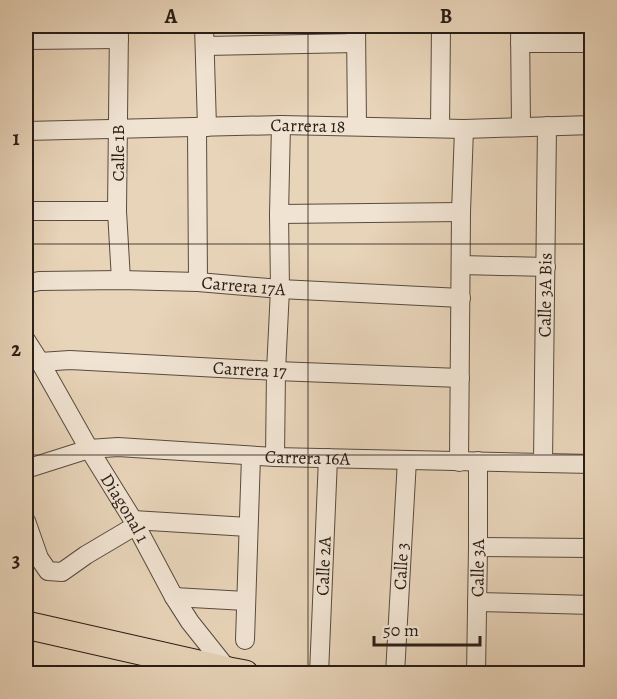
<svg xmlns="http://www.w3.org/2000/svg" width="617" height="699" viewBox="0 0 617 699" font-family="Alegreya,serif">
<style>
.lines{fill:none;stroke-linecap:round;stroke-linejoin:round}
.minor-casing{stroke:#594b3f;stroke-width:20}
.highway-casing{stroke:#291d16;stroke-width:29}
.minor{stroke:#f0e3d2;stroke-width:18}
.highway{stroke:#e8d4b9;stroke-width:27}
.grid{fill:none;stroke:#291d16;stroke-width:1.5;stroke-opacity:0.55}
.labels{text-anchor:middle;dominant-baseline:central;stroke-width:4.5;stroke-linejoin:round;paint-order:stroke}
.street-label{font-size:18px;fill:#291d16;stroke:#f0e3d2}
.neatline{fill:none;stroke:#291d16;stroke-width:2}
.grid-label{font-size:20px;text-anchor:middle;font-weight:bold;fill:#291d16}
</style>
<rect width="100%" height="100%" fill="#e8d4b9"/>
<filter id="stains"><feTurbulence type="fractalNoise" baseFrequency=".00333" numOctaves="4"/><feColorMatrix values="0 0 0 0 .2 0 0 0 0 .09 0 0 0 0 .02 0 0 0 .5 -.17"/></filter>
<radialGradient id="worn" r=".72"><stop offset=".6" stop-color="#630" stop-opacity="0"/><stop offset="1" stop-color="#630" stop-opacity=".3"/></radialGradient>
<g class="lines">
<g class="minor-casing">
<g id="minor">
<path d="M119 26 117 211 121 280"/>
<path d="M204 26 207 127"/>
<path d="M356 26 357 126"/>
<path d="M520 26 521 126"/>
<path d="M26 40 119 39"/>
<path d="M520 43H592"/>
<path d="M205 46 356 43"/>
<path d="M197 127 198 282"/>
<path d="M440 128 441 26"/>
<path id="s1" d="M26 131 281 125 464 129 592 125"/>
<path d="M26 211H117"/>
<path d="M279 214 461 212"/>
<path d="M461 265 546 267"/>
<path id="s2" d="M26 284 39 281 121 280 198 282 280 289 461 298"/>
<path id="s3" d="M26 340 40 362 89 449 133 520 174 597 190 622 229 671"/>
<path id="s4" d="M40 362 70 360 276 371 460 378"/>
<path d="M275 457 276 371 280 289 279 214 281 125"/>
<path d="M459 462 461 212 464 129"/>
<path id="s5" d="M543 463 547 126"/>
<path id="s6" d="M26 469 89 449 118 447 275 457 592 464"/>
<path d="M133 520 248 527"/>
<path d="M26 521 39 558 48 571 62 572 86 555 135 526"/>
<path d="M478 547 592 548"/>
<path d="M174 597 246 601"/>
<path d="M477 602 592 605"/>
<path d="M245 640 251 456"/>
<path id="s7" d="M319 674 328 458"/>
<path id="s8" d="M395 674 407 460"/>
<path id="s9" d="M476 674 478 547V461"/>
</g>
</g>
<g class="highway-casing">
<path id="highway" d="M26 625 229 671 245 674"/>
</g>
<use href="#minor" class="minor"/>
<use href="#highway" class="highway"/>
</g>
<path class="grid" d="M308 26V674M26 244H592M26 455H592"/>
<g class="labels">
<g class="street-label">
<text stroke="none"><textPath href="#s1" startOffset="282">Carrera 18</textPath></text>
<text transform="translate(118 153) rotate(-90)">Calle 1B</text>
<text stroke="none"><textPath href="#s2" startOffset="218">Carrera 17A</textPath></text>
<text stroke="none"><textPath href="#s5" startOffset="168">Calle 3A Bis</textPath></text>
<text stroke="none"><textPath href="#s4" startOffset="210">Carrera 17</textPath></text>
<text stroke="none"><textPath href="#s6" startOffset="285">Carrera 16A</textPath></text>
<text stroke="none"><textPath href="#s3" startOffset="195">Diagonal 1</textPath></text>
<text stroke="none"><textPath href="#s7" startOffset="108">Calle 2A</textPath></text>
<text stroke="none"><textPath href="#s8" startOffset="108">Calle 3</textPath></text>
<text stroke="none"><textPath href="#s9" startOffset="106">Calle 3A</textPath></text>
</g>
</g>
<rect width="617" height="699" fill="none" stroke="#e8d4b9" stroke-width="66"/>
<path d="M374 636v9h106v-9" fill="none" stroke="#291d16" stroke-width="3"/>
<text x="383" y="636" font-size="18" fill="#291d16" stroke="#f0e3d2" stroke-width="4.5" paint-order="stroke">50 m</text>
<rect x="33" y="33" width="551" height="633" class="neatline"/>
<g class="grid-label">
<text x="171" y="23">A</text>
<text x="446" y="23">B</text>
<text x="16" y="145">1</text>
<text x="16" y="356">2</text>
<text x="16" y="567">3</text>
</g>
<rect width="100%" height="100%" filter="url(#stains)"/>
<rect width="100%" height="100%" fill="url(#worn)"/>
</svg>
